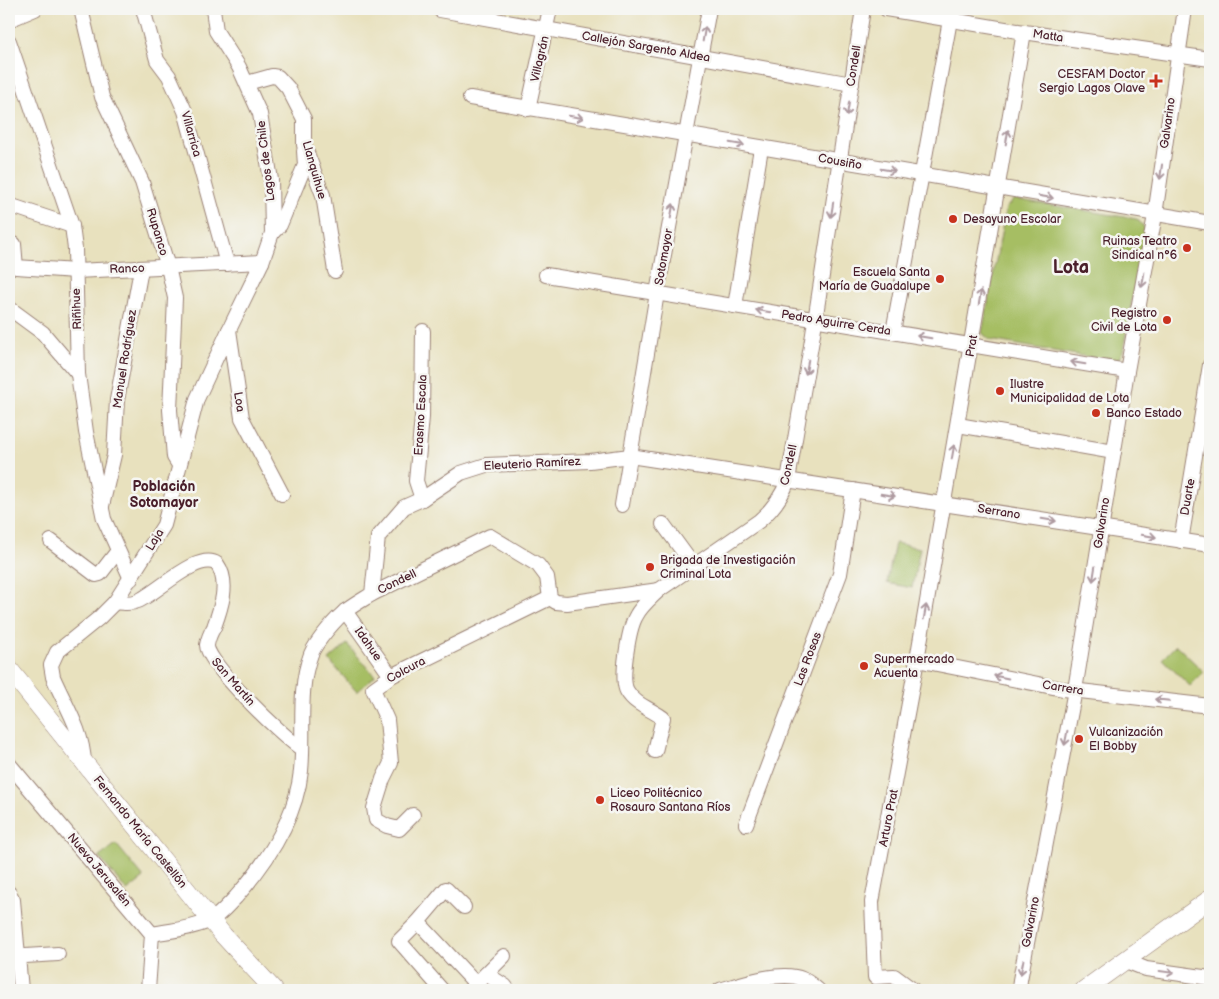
<svg xmlns="http://www.w3.org/2000/svg" width="1219" height="999" viewBox="0 0 1219 999" font-family="'Balsamiq Sans',sans-serif">
<style>
.green{fill:#a6be64;stroke:#786e48}
.lines{fill:none;stroke-linecap:round;stroke-linejoin:round}
.minor-casing{stroke:#998074;stroke-width:16}
.major-casing{stroke:#998074;stroke-width:19}
.minor{stroke:#fff;stroke-width:14}
.major{stroke:#fff;stroke-width:18}
.oneway{stroke:#ae9aa0}
.poi-dot{fill:#c8321e;stroke:#f6f6f2;stroke-width:2}
.labels{text-anchor:middle;dominant-baseline:central;stroke-width:5;stroke-linejoin:round;paint-order:stroke}
.street-label{font-size:12px;fill:#4a1f2b;stroke:#f6f6f2}
.poi-label{font-size:12px;fill:#4a1f2b;stroke:#f6f6f2;text-anchor:start}
.neighbourhood-label{font-size:14px;font-weight:bold;fill:#4a1f2b;stroke:#f6f6f2}
.district-label{font-size:18px;font-weight:bold;fill:#4a1f2b;stroke:#f6f6f2}
</style>
<rect width="100%" height="100%" fill="#f6f6f2"/>
<filter id="ink" filterUnits="userSpaceOnUse"><feTurbulence type="fractalNoise" baseFrequency=".02" numOctaves="2"/><feDisplacementMap in="SourceGraphic" scale="10" xChannelSelector="R" yChannelSelector="G"/><feConvolveMatrix kernelMatrix="1 2 1 2 8 2 1 2 1" color-interpolation-filters="sRGB"/></filter>
<filter id="wash" filterUnits="userSpaceOnUse"><feTurbulence type="fractalNoise" baseFrequency=".0096" numOctaves="4" result="noise"/><feDisplacementMap in="SourceGraphic" scale="20" xChannelSelector="R" yChannelSelector="G"/><feGaussianBlur stdDeviation="1.12" result="paint"/><feColorMatrix in="noise" values="0 0 0 0 0 0 0 0 0 0 0 0 0 0 0 0 0 1.4 0 .05"/><feComposite in="paint" operator="in"/></filter>
<g filter="url(#wash)">
<rect width="100%" height="100%" fill="#e8e1be"/>
<g class="green">
<path d="M1014 199 1137 219 1145 228 1123 351 1117 362 990 340 982 333 1006 208Z"/>
<path d="M895 543 920 548 912 588 887 583Z"/>
<path d="M347 644 375 676 357 692 329 660Z"/>
<path d="M1176 645 1204 672 1190 686 1162 659Z"/>
<path d="M116 844 144 878 127 891 99 857Z"/>
</g>
</g>
<g filter="url(#ink)">
<g class="lines">
<g class="minor-casing">
<g id="minor">
<path d="M81 9 102 97 142 182 168 267 175 298 170 410 174 457 179 465"/>
<path d="M143 9 157 60 169 76 185 111 227 264"/>
<path d="M886 9 1024 32 1210 59"/>
<path d="M440 10 852 84"/>
<path d="M9 20 35 9"/>
<path d="M9 41 72 226 75 249 78 374 86 432 104 519 131 579"/>
<path d="M247 83 272 76 278 77 288 88 304 119V145L323 195 335 271"/>
<path d="M470 98 1210 223"/>
<path d="M528 109 550 9"/>
<path d="M9 205 72 226"/>
<path d="M272 233 280 225 305 165 304 151"/>
<path d="M14 244 16 267 76 271 262 262"/>
<path d="M546 275 1127 371"/>
<path d="M735 306 761 148"/>
<path d="M9 308 43 333 78 374"/>
<path d="M229 330 242 418 282 494"/>
<path d="M893 332 950 20"/>
<path d="M958 425 1114 452"/>
<path d="M422 499 416 481 422 417 423 331"/>
<path d="M622 505 657 293 709 9"/>
<path d="M102 506 114 455 117 400 141 269"/>
<path d="M663 524 693 565"/>
<path d="M51 541 96 575 100 574 117 552"/>
<path d="M1181 541 1210 365"/>
<path d="M372 594 490 536 538 565 547 577 550 598 556 602 567 603 659 590 759 521C773 509 782 497 788 480L813 334 863 9"/>
<path d="M115 602C123 603 131 604 138 601 157 593 198 551 217 564 230 582 221 608 214 627 211 632 208 639 207 645 205 662 285 739 302 749"/>
<path d="M345 611 391 676"/>
<path d="M917 660 1063 689 1210 706"/>
<path d="M655 751 663 718C651 709 635 705 627 691 620 679 629 628 636 616 641 606 651 598 659 590"/>
<path d="M84 763C83 731 65 705 53 677L51 665 57 652 99 618 115 602 164 525 197 399 229 330 262 262 272 233 271 180 260 114 239 67 216 31 213 9"/>
<path d="M9 764 152 934 148 990"/>
<path d="M413 815 399 829 387 826 376 820 374 808 383 779 391 763 387 720 373 689 391 676 550 598"/>
<path d="M746 824 840 574 853 490"/>
<path d="M9 893 13 900 21 990"/>
<path d="M418 922 476 984"/>
<path d="M152 934C168 931 196 928 211 920 220 915 229 904 236 897 267 862 296 818 301 771 305 732 297 691 311 654 316 642 336 618 347 610 355 604 364 599 372 594L378 537 404 507 422 499 461 473 486 465 590 461 630 456 1210 545"/>
<path d="M9 957 58 954"/>
<path d="M1126 961 1146 969 1210 978"/>
<path d="M486 974 505 986 508 990"/>
<path d="M442 990 399 941 418 922 446 889 464 907"/>
<path d="M470 990 504 956"/>
<path d="M720 990C740 984 782 970 802 979 808 981 813 986 818 990"/>
<path d="M913 990 894 976 875 977 872 902 917 660 1024 32"/>
<path d="M1019 990 1020 980 1075 690 1127 371 1155 215 1185 9"/>
</g>
</g>
<g class="major-casing">
<g id="major">
<path d="M9 669 223 935 274 990"/>
<path d="M1084 990 1210 899"/>
</g>
</g>
<use href="#minor" class="minor"/>
<use href="#major" class="major"/>
</g>
<defs><path id="oneway-shaft" d="M-6 0H5M1.5-3L5.5 0L1.5 3" fill="none" stroke-width="1.6" stroke-linecap="round" stroke-linejoin="round" transform="scale(1.25)"/></defs>
<g class="oneway">
<use href="#oneway-shaft" transform="translate(704 34) rotate(-80)"/>
<use href="#oneway-shaft" transform="translate(848 109) rotate(99)"/>
<use href="#oneway-shaft" transform="translate(576 117) rotate(10)"/>
<use href="#oneway-shaft" transform="translate(1007 137) rotate(-80)"/>
<use href="#oneway-shaft" transform="translate(737 144) rotate(10)"/>
<use href="#oneway-shaft" transform="translate(888 170) rotate(10)"/>
<use href="#oneway-shaft" transform="translate(1161 172) rotate(98)"/>
<use href="#oneway-shaft" transform="translate(1046 197) rotate(10)"/>
<use href="#oneway-shaft" transform="translate(832 210) rotate(99)"/>
<use href="#oneway-shaft" transform="translate(672 211) rotate(-80)"/>
<use href="#oneway-shaft" transform="translate(1143 280) rotate(100)"/>
<use href="#oneway-shaft" transform="translate(980 297) rotate(-81)"/>
<use href="#oneway-shaft" transform="translate(763 311) rotate(-171)"/>
<use href="#oneway-shaft" transform="translate(924 337) rotate(-171)"/>
<use href="#oneway-shaft" transform="translate(1078 363) rotate(-171)"/>
<use href="#oneway-shaft" transform="translate(807 367) rotate(100)"/>
<use href="#oneway-shaft" transform="translate(953 452) rotate(-80)"/>
<use href="#oneway-shaft" transform="translate(888 495) rotate(9)"/>
<use href="#oneway-shaft" transform="translate(1049 520) rotate(9)"/>
<use href="#oneway-shaft" transform="translate(1149 536) rotate(9)"/>
<use href="#oneway-shaft" transform="translate(1094 574) rotate(99)"/>
<use href="#oneway-shaft" transform="translate(925 612) rotate(-80)"/>
<use href="#oneway-shaft" transform="translate(1001 677) rotate(-169)"/>
<use href="#oneway-shaft" transform="translate(1162 700) rotate(-174)"/>
<use href="#oneway-shaft" transform="translate(1066 738) rotate(101)"/>
<use href="#oneway-shaft" transform="translate(1022 967) rotate(101)"/>
<use href="#oneway-shaft" transform="translate(1167 972) rotate(8)"/>
</g>
</g>
<g class="poi-dot">
<path d="M1153.5 73.5h5v5h5v5h-5v5h-5v-5h-5v-5h5z"/>
<circle cx="953" cy="219" r="5"/>
<circle cx="1187" cy="248" r="5"/>
<circle cx="940" cy="279" r="5"/>
<circle cx="1167" cy="320" r="5"/>
<circle cx="1000" cy="391" r="5"/>
<circle cx="1096" cy="413" r="5"/>
<circle cx="650" cy="567" r="5"/>
<circle cx="864" cy="666" r="5"/>
<circle cx="1079" cy="739" r="5"/>
<circle cx="600" cy="800" r="5"/>
</g>
<g class="labels">
<g class="street-label">
<text transform="translate(1048 36) rotate(8)">Matta</text>
<text transform="translate(646 47) rotate(10)">Callejón Sargento Aldea</text>
<text transform="translate(540 59) rotate(-77)">Villagrán</text>
<text transform="translate(854 66) rotate(-81)">Condell</text>
<text transform="translate(1168 123) rotate(-82)">Galvarino</text>
<text transform="translate(191 134) rotate(74)">Villarrica</text>
<text transform="translate(266 161) rotate(-97)">Lagos de Chile</text>
<text transform="translate(840 162) rotate(10)">Cousiño</text>
<text transform="translate(314 170) rotate(74)">Llanquihue</text>
<text transform="translate(157 232) rotate(73)">Rupanco</text>
<text transform="translate(664 257) rotate(-80)">Sotomayor</text>
<text transform="translate(127 269) rotate(-2)">Ranco</text>
<text transform="translate(77 309) rotate(-92)">Riñihue</text>
<text transform="translate(836 323) rotate(9)">Pedro Aguirre Cerda</text>
<text transform="translate(972 346) rotate(-80)">Prat</text>
<text transform="translate(125 359) rotate(-81)">Manuel Rodríguez</text>
<text transform="translate(239 402) rotate(81)">Loa</text>
<text transform="translate(421 415) rotate(-87)">Erasmo Escala</text>
<text transform="translate(532 464) rotate(-3)">Eleuterio Ramírez</text>
<text transform="translate(789 465) rotate(-78)">Condell</text>
<text transform="translate(1188 497) rotate(-80)">Duarte</text>
<text transform="translate(999 512) rotate(9)">Serrano</text>
<text transform="translate(1102 523) rotate(-81)">Galvarino</text>
<text transform="translate(155 540) rotate(-58)">Laja</text>
<text transform="translate(397 582) rotate(-26)">Condell</text>
<text transform="translate(368 644) rotate(55)">Idahue</text>
<text transform="translate(808 659) rotate(-69)">Las Rosas</text>
<text transform="translate(406 670) rotate(-28)">Colcura</text>
<text transform="translate(233 682) rotate(49)">San Martín</text>
<text transform="translate(1063 688) rotate(9)">Carrera</text>
<text transform="translate(889 818) rotate(-79)">Arturo Prat</text>
<text transform="translate(140 832) rotate(51)">Fernando María Castellón</text>
<text transform="translate(99 870) rotate(50)">Nueva Jerusalén</text>
<text transform="translate(1031 922) rotate(-79)">Galvarino</text>
</g>
<g class="poi-label">
<text x="1145" y="74" text-anchor="end">CESFAM Doctor<tspan x="1145" dy="14">Sergio Lagos Olave</tspan></text>
<text x="963" y="219">Desayuno Escolar</text>
<text x="1177" y="241" text-anchor="end">Ruinas Teatro<tspan x="1177" dy="14">Sindical n°6</tspan></text>
<text x="930" y="272" text-anchor="end">Escuela Santa<tspan x="930" dy="14">María de Guadalupe</tspan></text>
<text x="1157" y="313" text-anchor="end">Registro<tspan x="1157" dy="14">Civil de Lota</tspan></text>
<text x="1010" y="384">Ilustre<tspan x="1010" dy="14">Municipalidad de Lota</tspan></text>
<text x="1106" y="413">Banco Estado</text>
<text x="660" y="560">Brigada de Investigación<tspan x="660" dy="14">Criminal Lota</tspan></text>
<text x="874" y="659">Supermercado<tspan x="874" dy="14">Acuenta</tspan></text>
<text x="1089" y="732">Vulcanización<tspan x="1089" dy="14">El Bobby</tspan></text>
<text x="610" y="793">Liceo Politécnico<tspan x="610" dy="14">Rosauro Santana Ríos</tspan></text>
</g>
<g class="neighbourhood-label">
<text x="164" y="486">Población<tspan x="164" dy="16">Sotomayor</tspan></text>
</g>
<g class="district-label">
<text x="1071" y="267">Lota</text>
</g>
</g>
<rect width="1219" height="999" fill="none" stroke="#f6f6f2" stroke-width="30"/>
</svg>
